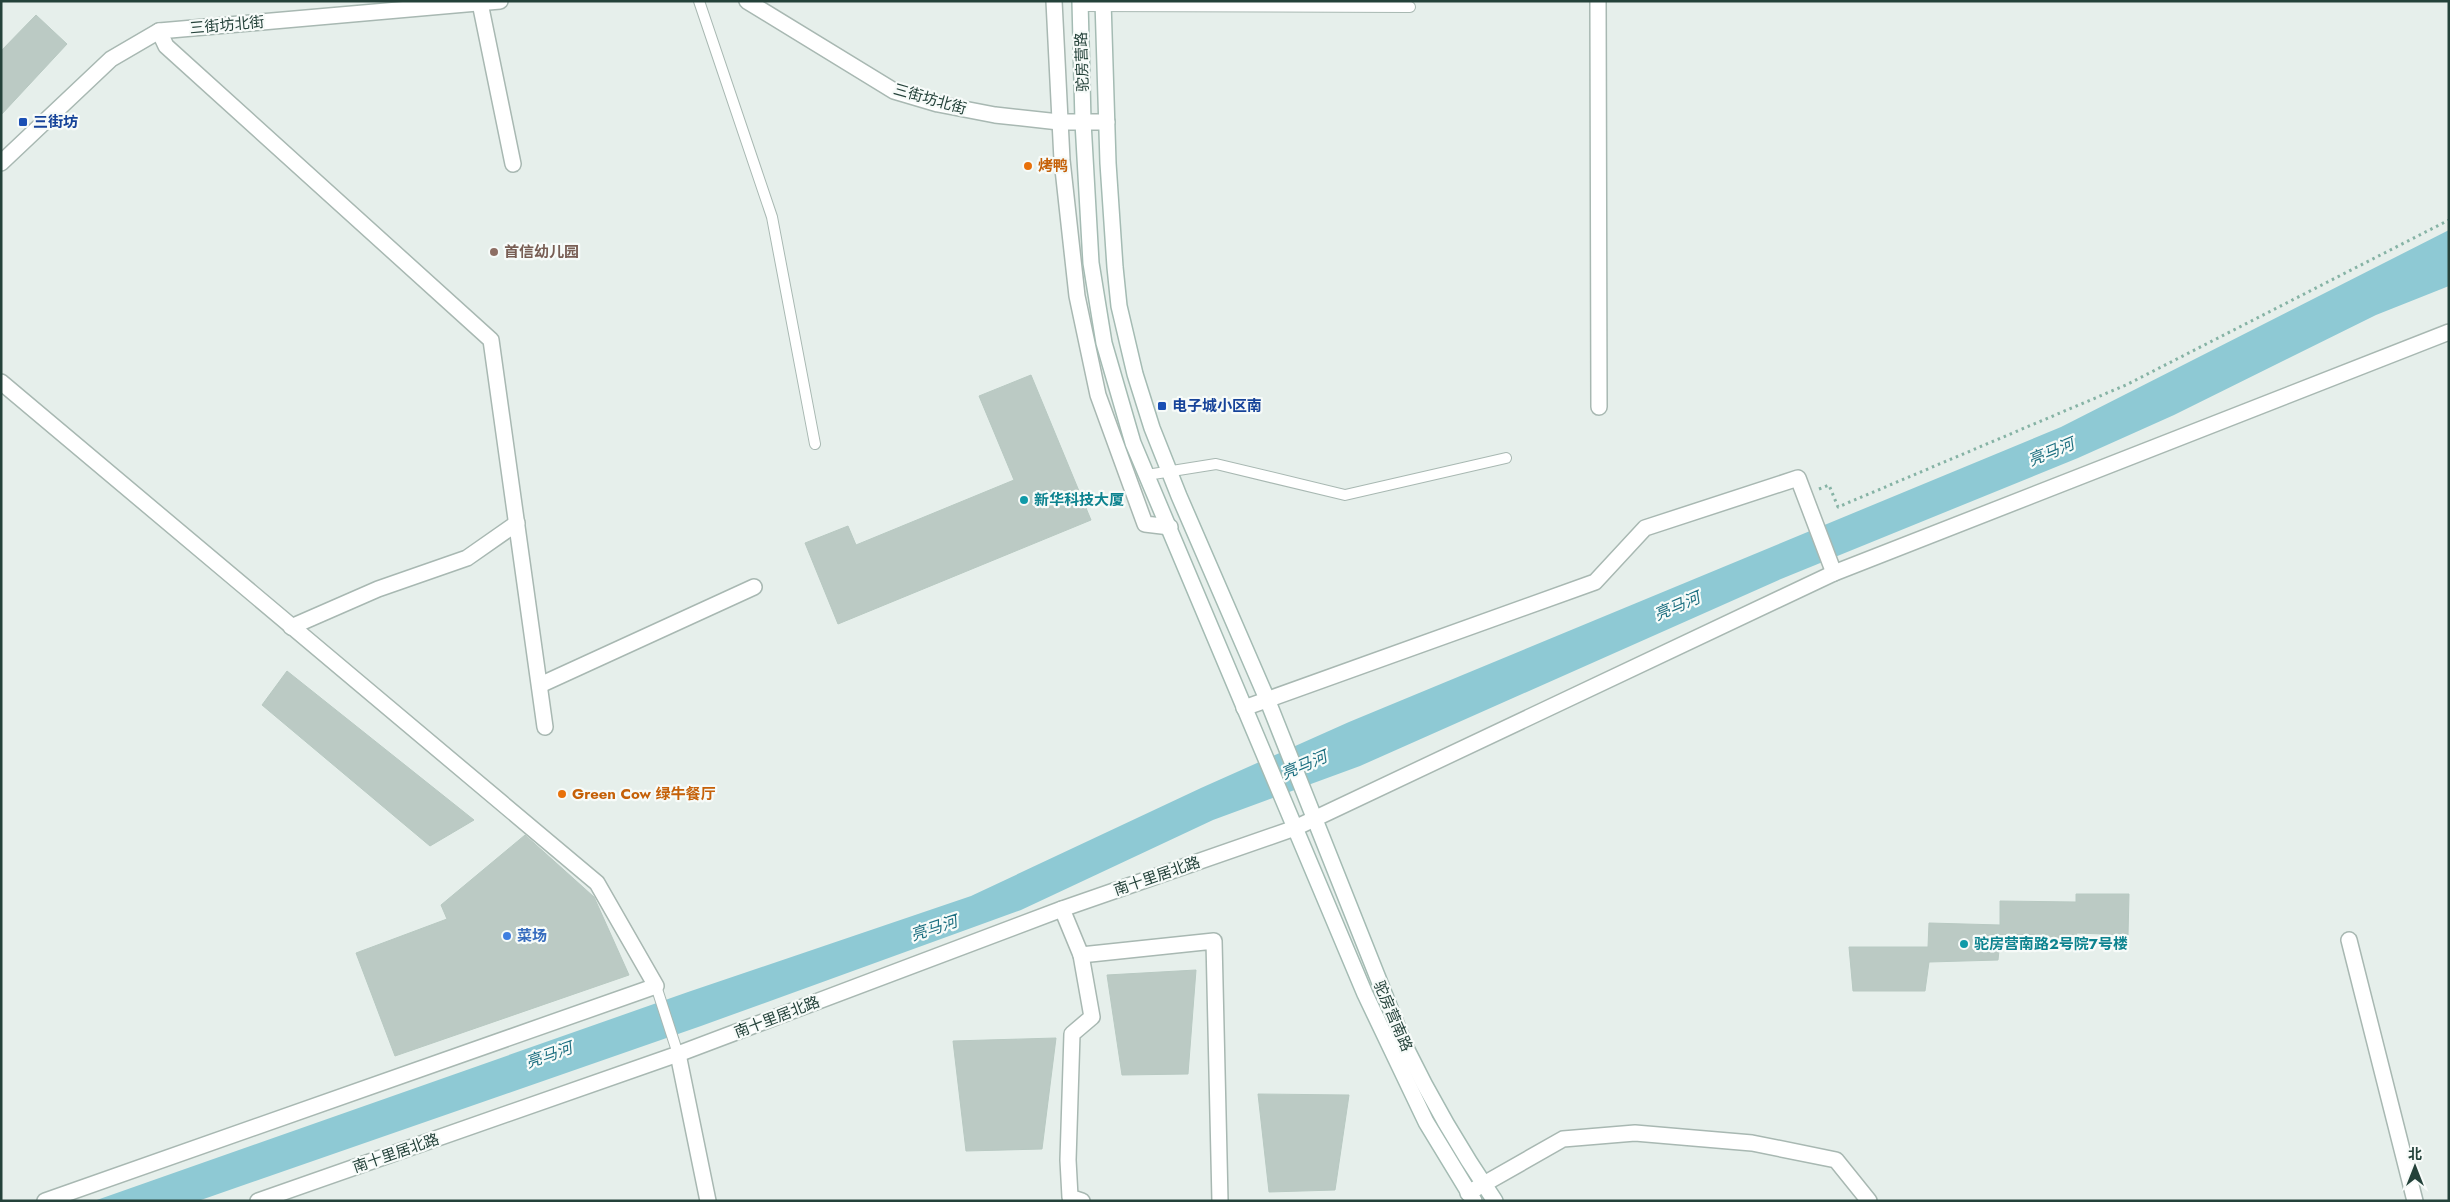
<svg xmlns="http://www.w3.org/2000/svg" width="2450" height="1202" viewBox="0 0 2450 1202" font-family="Jost,'Noto Sans SC',sans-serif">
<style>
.water{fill:#8ec9d4}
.building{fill:#bbcac4;stroke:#b8c9c2}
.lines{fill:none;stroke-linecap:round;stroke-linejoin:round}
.lane-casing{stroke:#a8b8b2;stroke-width:12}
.street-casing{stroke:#a8b8b2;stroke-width:18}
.secondary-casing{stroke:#a4bbb3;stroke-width:18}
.path{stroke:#86b3a5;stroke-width:3;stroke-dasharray:2.5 4;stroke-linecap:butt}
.lane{stroke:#fff;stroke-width:10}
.street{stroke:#fff;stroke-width:15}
.secondary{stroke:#fff;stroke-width:15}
.transit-dot{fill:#1a4fb4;stroke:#f7fbf9;stroke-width:2}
.food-dot{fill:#e8710a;stroke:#f7fbf9;stroke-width:2}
.education-dot{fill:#8d6e63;stroke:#f7fbf9;stroke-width:2}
.culture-dot{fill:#0f9aa8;stroke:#f7fbf9;stroke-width:2}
.shop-dot{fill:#3f7fe0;stroke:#f7fbf9;stroke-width:2}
.labels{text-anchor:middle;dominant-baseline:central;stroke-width:4.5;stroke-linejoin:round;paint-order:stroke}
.street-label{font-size:15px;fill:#24423a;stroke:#f7fbf9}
.transit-label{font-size:15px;font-weight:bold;fill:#164399;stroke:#f7fbf9;text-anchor:start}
.food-label{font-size:15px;font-weight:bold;fill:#c56008;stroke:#f7fbf9;text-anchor:start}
.education-label{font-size:15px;font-weight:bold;fill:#785e54;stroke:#f7fbf9;text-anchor:start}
.culture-label{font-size:15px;font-weight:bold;fill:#0d838f;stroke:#f7fbf9;text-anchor:start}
.shop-label{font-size:15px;font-weight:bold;fill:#366cbe;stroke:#f7fbf9;text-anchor:start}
.water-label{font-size:16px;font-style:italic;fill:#1c6f80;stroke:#f7fbf9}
</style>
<rect width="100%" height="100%" fill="#e6efeb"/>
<path class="water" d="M2449 230V286L2376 315 2174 415 2078 458 1781 579 1360 766 1213 820 1021 910 701 1026 198 1201H94L688 992 971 896 1201 788 1349 722 2061 427Z"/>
<g class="building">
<path d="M36 15 67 44 1 115V51Z"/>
<path d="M1031 375 1091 520 838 624 805 543 848 526 856 545 1014 480 979 396Z"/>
<path d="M287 671 474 820 430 846 262 705Z"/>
<path d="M525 835 594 897 629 975 395 1056 356 953 447 919 441 905Z"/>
<path d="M2076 894H2129L2128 935 2077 933 2075 940 2000 941 1998 960 1929 962 1925 991H1853L1849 947H1928L1929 923 2000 925V901L2076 902Z"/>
<path d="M1196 970 1188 1074 1122 1075 1107 975Z"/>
<path d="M1056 1038 1042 1149 966 1151 953 1041Z"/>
<path d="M1258 1094 1349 1095 1335 1190 1269 1192Z"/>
</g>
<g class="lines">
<g class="lane-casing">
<g id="lane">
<path d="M699 1 772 217 815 444"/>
<path d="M1080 6 1410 7"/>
<path d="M1147 475 1216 464 1345 495 1506 458"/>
<path d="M656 986 678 1054"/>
</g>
</g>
<g class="street-casing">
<g id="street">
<path d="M747 1 894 91 938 104 995 115 1059 122H1107"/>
<path d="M1054 1 1062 160 1077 296 1098 395 1145 524 1170 527"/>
<path d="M1598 1 1599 407"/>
<path d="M480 3 513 164"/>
<path d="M159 31 166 46 491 340 545 727"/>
<path d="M1 163 111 59 159 31 500 1"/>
<path d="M1 382 597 883 656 986 45 1201"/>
<path d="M291 627 378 589 467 558 517 523"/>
<path d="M540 685 754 587"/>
<path d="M1244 708 1595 582 1645 528 1798 478 1834 573"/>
<path d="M1062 909 1081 955 1214 941 1220 1201"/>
<path d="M2349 940 2415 1201"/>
<path d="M1081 955 1092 1017 1072 1034 1068 1160 1070 1197 1082 1201"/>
<path d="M678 1054 708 1201"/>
<path d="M1468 1193 1563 1139 1635 1133 1752 1143 1836 1160 1869 1201"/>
<path d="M258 1201 678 1054 1062 909 1295 828 1834 573 2449 332"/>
</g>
</g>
<g class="secondary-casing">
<g id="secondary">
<path d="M1080 1 1083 122 1091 263 1104 343 1133 443 1365 994 1426 1122 1474 1201"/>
<path d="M1103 1 1108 163 1115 267 1119 306 1135 374 1152 428 1179 496 1267 699 1405 1046C1431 1100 1461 1151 1495 1201"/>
</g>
</g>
<path class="path" d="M1819 489 1829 485 1838 507 2126 385 2449 220"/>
<use href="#lane" class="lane"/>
<use href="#street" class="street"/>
<use href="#secondary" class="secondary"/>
</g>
<g class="transit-dot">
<rect x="18" y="117" width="10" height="10" rx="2.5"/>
<rect x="1157" y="401" width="10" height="10" rx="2.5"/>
</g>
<g class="food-dot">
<circle cx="1028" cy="166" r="5"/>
<circle cx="562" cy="794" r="5"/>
</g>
<circle class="education-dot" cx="494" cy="252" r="5"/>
<g class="culture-dot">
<circle cx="1024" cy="500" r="5"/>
<circle cx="1964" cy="944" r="5"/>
</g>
<circle class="shop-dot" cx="507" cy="936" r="5"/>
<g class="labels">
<g class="street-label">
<text transform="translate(227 25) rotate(-5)">三街坊北街</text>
<text transform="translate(1082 62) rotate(-92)">驼房营路</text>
<text transform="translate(930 99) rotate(16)">三街坊北街</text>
<text transform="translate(1157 876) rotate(-19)">南十里居北路</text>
<text transform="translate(1393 1016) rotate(67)">驼房营南路</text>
<text transform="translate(777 1017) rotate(-21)">南十里居北路</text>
<text transform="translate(396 1153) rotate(-19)">南十里居北路</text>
</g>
<g class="transit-label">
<text x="33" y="122">三街坊</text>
<text x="1172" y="406">电子城小区南</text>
</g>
<g class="food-label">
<text x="1038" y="166">烤鸭</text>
<text x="572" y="794">Green Cow 绿牛餐厅</text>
</g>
<g class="education-label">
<text x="504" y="252">首信幼儿园</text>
</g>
<g class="culture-label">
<text x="1034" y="500">新华科技大厦</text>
<text x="1974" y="944">驼房营南路2号院7号楼</text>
</g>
<g class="shop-label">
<text x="517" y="936">菜场</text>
</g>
<g class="water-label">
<text transform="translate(2051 452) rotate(-22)">亮马河</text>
<text transform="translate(1677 606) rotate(-23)">亮马河</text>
<text transform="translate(1304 765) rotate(-23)">亮马河</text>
<text transform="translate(934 928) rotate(-18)">亮马河</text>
<text transform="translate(549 1055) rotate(-19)">亮马河</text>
</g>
</g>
<rect width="2450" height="1202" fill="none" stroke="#24423a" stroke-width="5"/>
<g transform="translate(2415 1167)" stroke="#f7fbf9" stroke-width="4" paint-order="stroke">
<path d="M0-4L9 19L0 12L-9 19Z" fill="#24423a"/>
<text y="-8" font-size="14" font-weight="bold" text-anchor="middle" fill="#24423a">北</text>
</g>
</svg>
